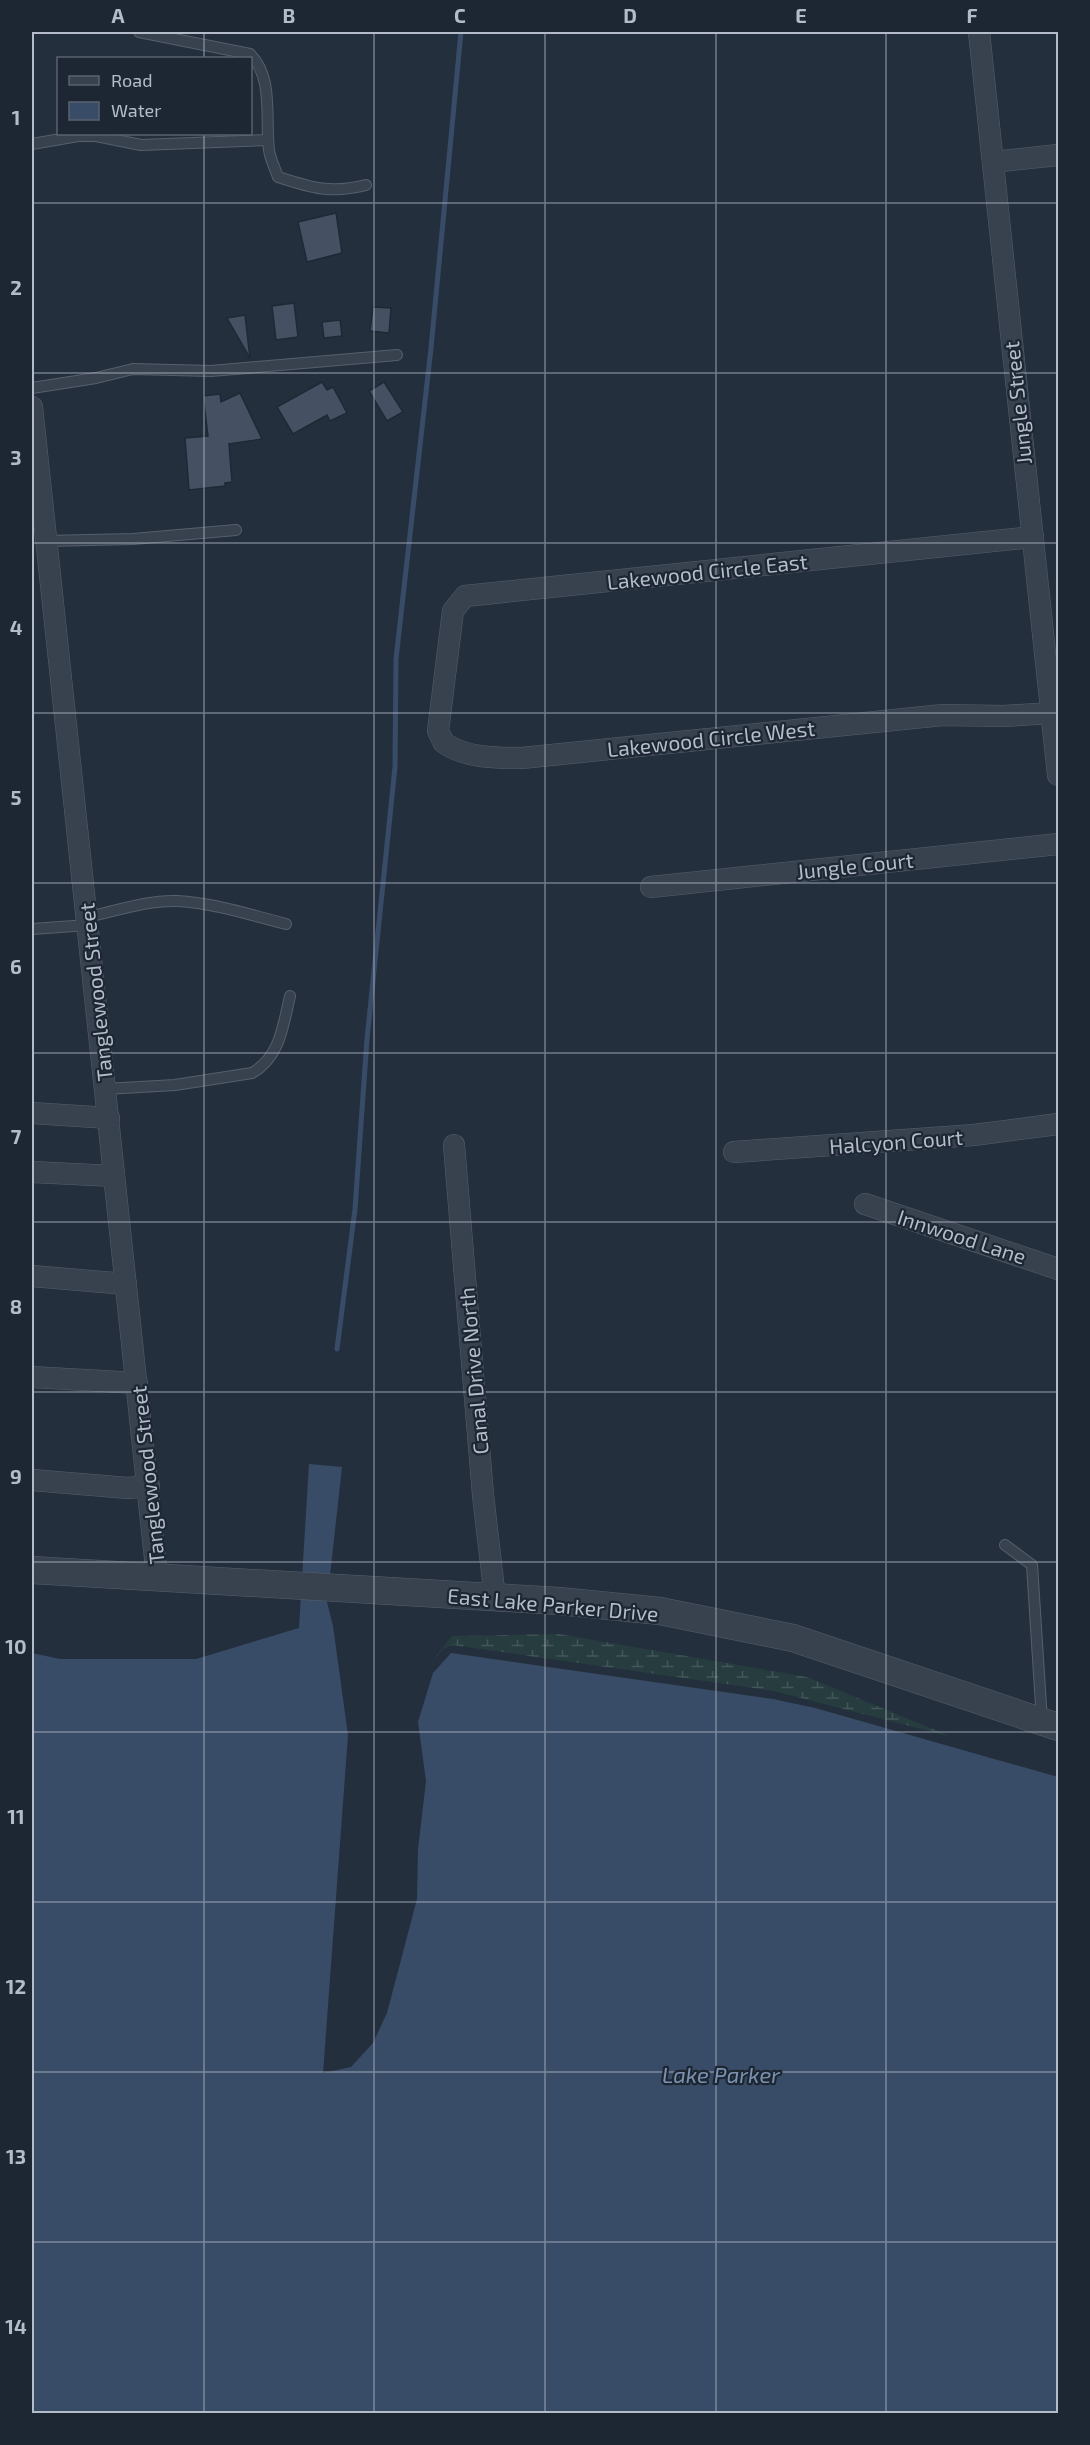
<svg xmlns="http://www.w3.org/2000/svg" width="1090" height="2445" viewBox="0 0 1090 2445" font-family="'Exo 2',sans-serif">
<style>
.wetland{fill:url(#wetland-marsh)}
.water{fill:#394c67}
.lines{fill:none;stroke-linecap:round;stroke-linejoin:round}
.stream{stroke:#394c67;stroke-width:5}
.building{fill:#455162;stroke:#1f2835;stroke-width:1.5}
.service-casing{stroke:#565f6c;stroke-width:12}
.minor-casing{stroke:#565f6c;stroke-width:22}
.tertiary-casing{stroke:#565f6c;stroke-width:28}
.service{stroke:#38414e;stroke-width:10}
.minor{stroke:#38414e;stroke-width:21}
.tertiary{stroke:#38414e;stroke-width:27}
.grid{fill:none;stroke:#b4bcc9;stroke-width:1.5;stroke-opacity:0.55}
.labels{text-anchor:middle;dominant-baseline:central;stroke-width:4.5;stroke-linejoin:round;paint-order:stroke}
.street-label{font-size:21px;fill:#b4bcc9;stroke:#1d2633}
.water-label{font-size:22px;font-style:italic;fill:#7c92b1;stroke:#1d2633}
.neatline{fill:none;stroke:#b4bcc9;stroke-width:2}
.grid-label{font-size:20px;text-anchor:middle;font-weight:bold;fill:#b4bcc9}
</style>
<defs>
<pattern id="wetland-marsh" width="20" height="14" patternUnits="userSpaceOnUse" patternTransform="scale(1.5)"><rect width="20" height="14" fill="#263c3f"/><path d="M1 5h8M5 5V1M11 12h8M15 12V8" fill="none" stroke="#435659"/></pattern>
</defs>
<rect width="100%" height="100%" fill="#242f3e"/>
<path class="wetland" d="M559 1634 807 1677 952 1737 774 1691 453 1645 444 1648 431 1663 452 1636Z"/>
<path class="water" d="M309 1464 342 1467 327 1602 333 1626 348 1735 323 2073 351 2067 373 2043 387 2013 417 1899 418 1849 426 1781 418 1722 433 1673 451 1653 773 1699 815 1708 1058 1777V2413H32V1653L60 1659H196L299 1628Z"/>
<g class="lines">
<path class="stream" d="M337 1349 355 1209 367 1039 395 767 396 659 431 348 461 32"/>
</g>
<g class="building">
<path d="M336 213 342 253 307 262 298 222Z"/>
<path d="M294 303 298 337 276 340 272 306Z"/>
<path d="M373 307 391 308 389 333 370 331Z"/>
<path d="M245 315 250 358 227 318Z"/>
<path d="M340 320 342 336 324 338 322 322Z"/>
<path d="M322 382 327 390 333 387 347 413 330 421 327 415 293 434 277 407Z"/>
<path d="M384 382 403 412 387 421 369 391Z"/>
<path d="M240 393 262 439 229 444 232 482 225 483V486L189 490 185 438 208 436 203 396 220 394 221 402Z"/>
</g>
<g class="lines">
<g class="service-casing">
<g id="service">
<path d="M139 32 250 54C274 78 265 118 269 150 270 159 275 168 278 177 312 188 331 194 366 185"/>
<path d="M32 144 78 136H96L141 145 268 140"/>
<path d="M32 388 96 378 133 369 211 371 397 355"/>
<path d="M46 541 133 539 236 530"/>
<path d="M87 917C116 911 147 900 177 901 214 903 251 915 286 924"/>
<path d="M32 929 88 925"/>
<path d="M105 1089 175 1085 252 1073C280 1057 283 1026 290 996"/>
<path d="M1005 1545 1032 1565 1042 1721"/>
</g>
</g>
<g class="minor-casing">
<g id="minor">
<path d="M979 32 1058 775"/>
<path d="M993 162 1058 155"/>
<path d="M32 407 157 1577"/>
<path d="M1033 537 465 596 453 611 438 731 444 743C466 758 495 758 522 758L943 715 1004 716 1052 713"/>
<path d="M651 887 1058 844"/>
<path d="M32 1113 109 1118"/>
<path d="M454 1145 483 1495 495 1598"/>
<path d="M734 1152 974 1135 1058 1124"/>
<path d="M32 1172 114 1176"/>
<path d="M865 1204 1058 1269"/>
<path d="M32 1276 126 1284"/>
<path d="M32 1377 137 1383"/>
<path d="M32 1480 128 1488 149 1486"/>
</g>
</g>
<g class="tertiary-casing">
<path id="tertiary" d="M32 1570 559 1601 660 1611 793 1638 1058 1727"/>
</g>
<use href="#service" class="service"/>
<use href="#minor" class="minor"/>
<use href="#tertiary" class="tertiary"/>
</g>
<path class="grid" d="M204 32V58M374 32V2414M545 32V2414M716 32V2414M886 32V2414M204 134V2414M32 203H1058M32 373H1058M32 543H1058M32 713H1058M32 883H1058M32 1053H1058M32 1222H1058M32 1392H1058M32 1562H1058M32 1732H1058M32 1902H1058M32 2072H1058M32 2242H1058"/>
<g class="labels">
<g class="street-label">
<text transform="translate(1017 403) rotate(-96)">Jungle Street</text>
<text transform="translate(707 571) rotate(-6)">Lakewood Circle East</text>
<text transform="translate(711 738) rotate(-6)">Lakewood Circle West</text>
<text transform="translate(855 865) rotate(-6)">Jungle Court</text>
<text transform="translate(95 992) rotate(-96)">Tanglewood Street</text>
<text transform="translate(896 1141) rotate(-4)">Halcyon Court</text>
<text transform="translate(962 1236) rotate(18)">Innwood Lane</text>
<text transform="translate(473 1371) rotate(-95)">Canal Drive North</text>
<text transform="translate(147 1475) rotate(-96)">Tanglewood Street</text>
<text transform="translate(553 1604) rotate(5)">East Lake Parker Drive</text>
</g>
<g class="water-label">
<text x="721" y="2074">Lake Parker</text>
</g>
</g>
<rect width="1090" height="2445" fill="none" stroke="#1d2633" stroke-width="66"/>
<rect x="57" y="57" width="195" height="78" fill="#1d2633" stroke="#59626f" stroke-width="1.5"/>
<rect x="69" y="76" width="30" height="9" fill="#38414e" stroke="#59626f" stroke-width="1.5"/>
<text x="111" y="87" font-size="18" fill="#b4bcc9">Road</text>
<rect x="69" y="102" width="30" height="18" fill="#394c67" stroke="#59626f" stroke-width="1.5"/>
<text x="111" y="117" font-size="18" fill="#b4bcc9">Water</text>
<rect x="33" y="33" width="1024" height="2379" class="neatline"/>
<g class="grid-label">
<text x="118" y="23">A</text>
<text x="289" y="23">B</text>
<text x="460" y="23">C</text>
<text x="630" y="23">D</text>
<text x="801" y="23">E</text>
<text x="972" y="23">F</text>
<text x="16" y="125">1</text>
<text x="16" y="295">2</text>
<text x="16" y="465">3</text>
<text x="16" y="635">4</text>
<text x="16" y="805">5</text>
<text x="16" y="974">6</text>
<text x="16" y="1144">7</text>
<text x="16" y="1314">8</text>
<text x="16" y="1484">9</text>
<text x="16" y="1654">10</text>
<text x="16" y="1824">11</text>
<text x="16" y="1994">12</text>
<text x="16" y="2164">13</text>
<text x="16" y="2334">14</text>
</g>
</svg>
